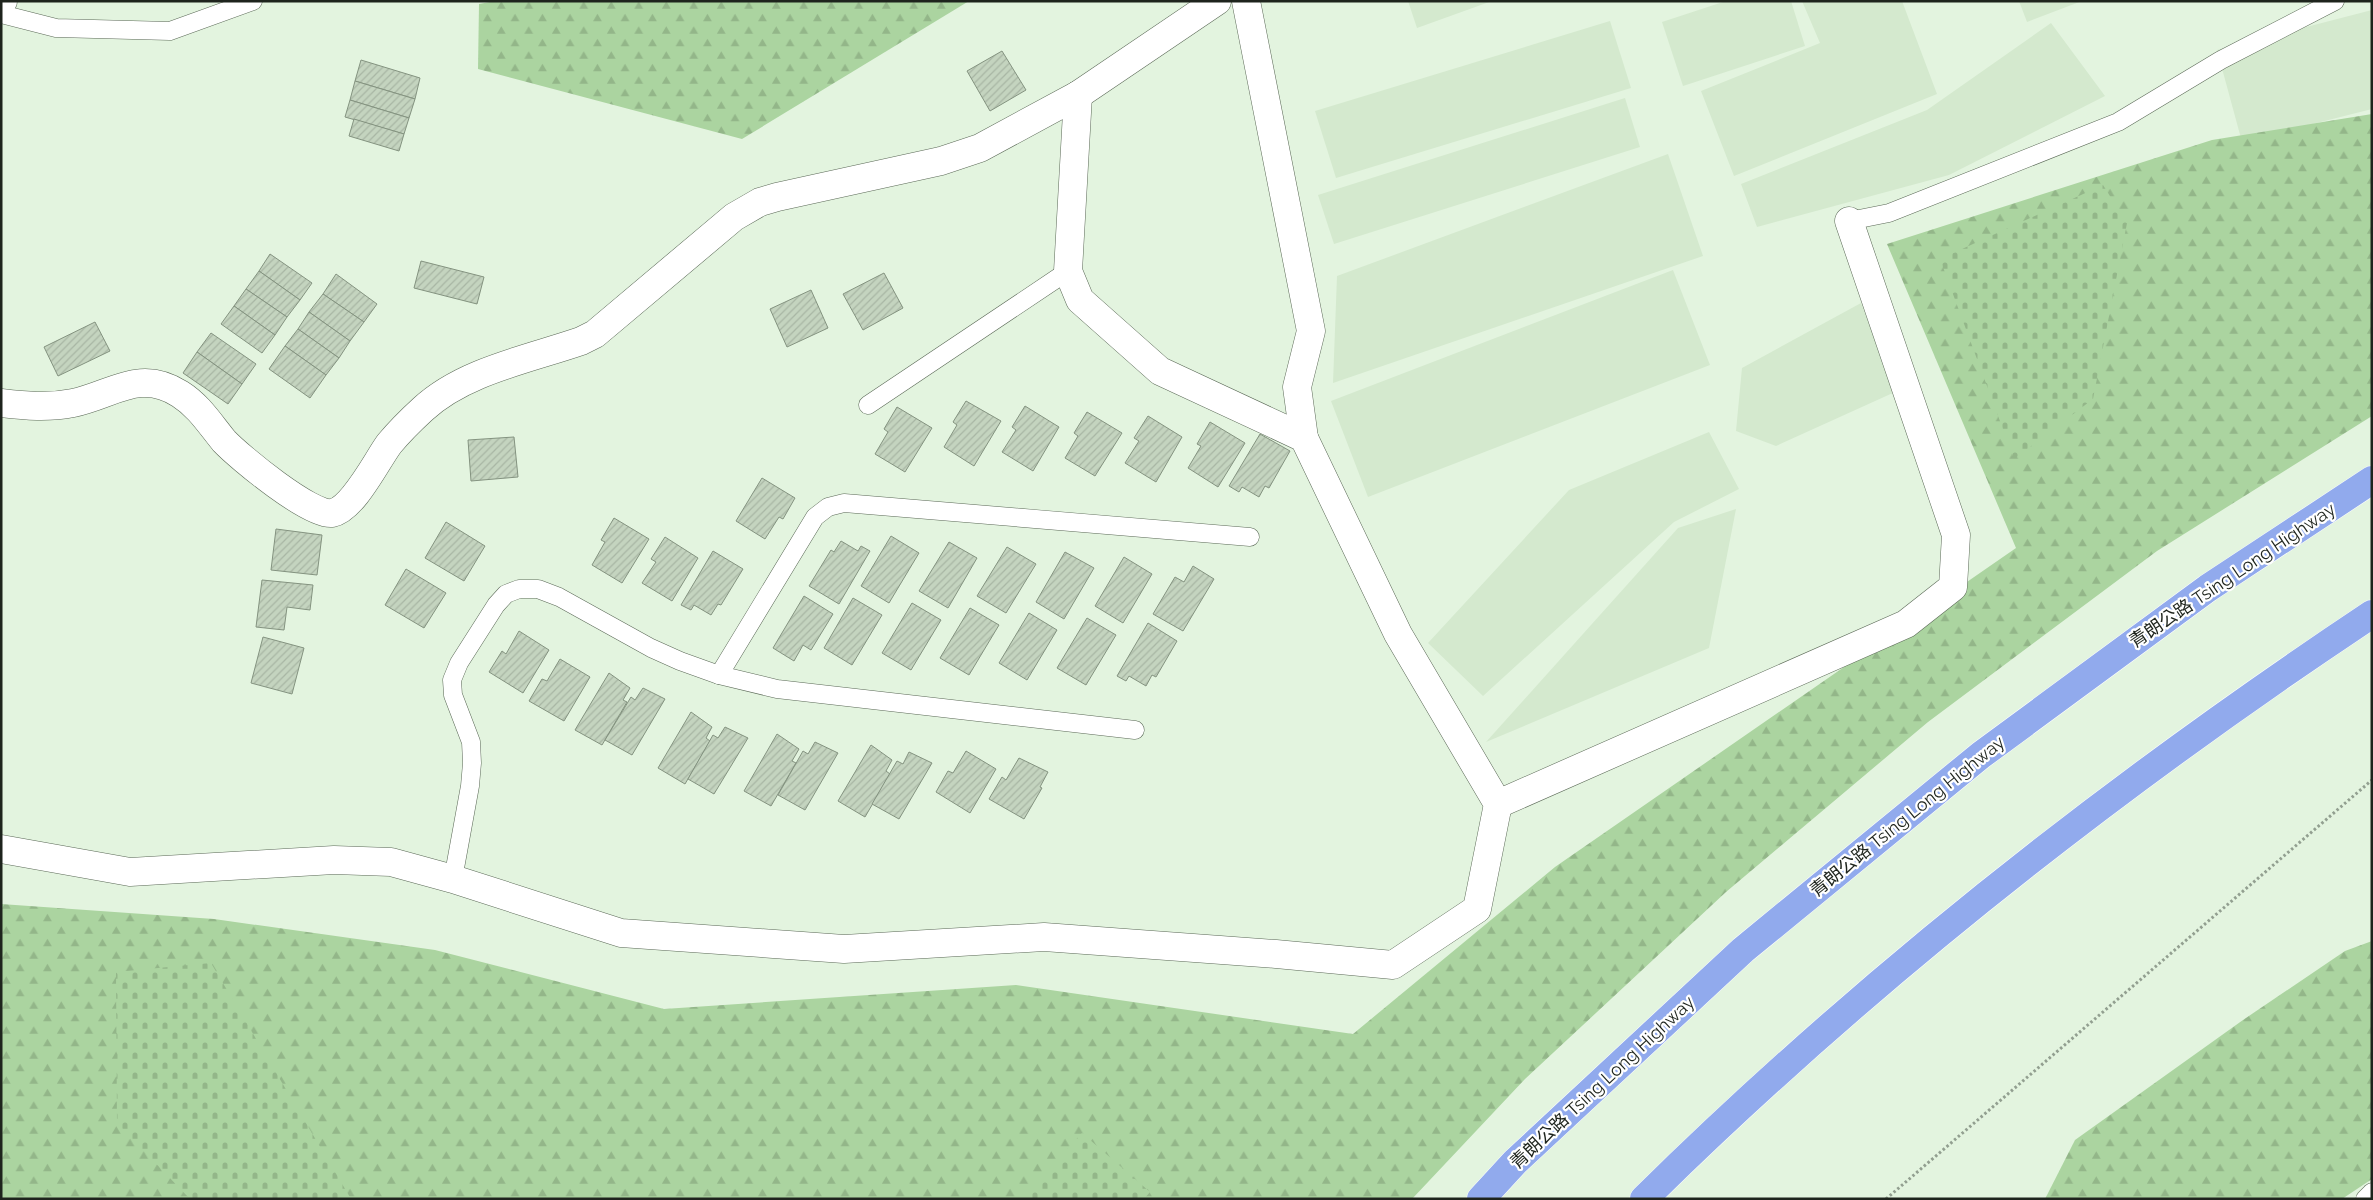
<svg xmlns="http://www.w3.org/2000/svg" width="2373" height="1200" viewBox="0 0 2373 1200" font-family="Raleway,'Noto Sans TC',sans-serif">
<style>
.built{fill:#d4e9ce}
.forest{fill:url(#forest-firs)}
.cemetery{fill:url(#cemetery-stones)}
.building{fill:url(#building-hatch);stroke:#849380}
.lines{fill:none;stroke-linecap:round;stroke-linejoin:round}
.lane-casing{stroke:#5b6957;stroke-width:19}
.street-casing{stroke:#5b6957;stroke-width:29}
.highway-casing{stroke:#fff;stroke-width:29}
.path{stroke:#929f90;stroke-width:3;stroke-dasharray:2.5 2.5;stroke-linecap:butt}
.lane{stroke:#fff;stroke-width:18}
.street{stroke:#fff;stroke-width:28}
.highway{stroke:#91aaed;stroke-width:28}
.labels{text-anchor:middle;dominant-baseline:central;stroke-width:4.5;stroke-linejoin:round;paint-order:stroke}
.street-label{font-size:18px;fill:#1e241d;stroke:#fff}
</style>
<defs>
<pattern id="forest-firs" width="22" height="20" patternUnits="userSpaceOnUse" patternTransform="scale(1.25)"><rect width="22" height="20" fill="#abd4a0"/><path d="M5 1l3.5 6h-7zM16 11l3.5 6h-7z" fill="#93b689"/></pattern>
<pattern id="cemetery-stones" width="16" height="16" patternUnits="userSpaceOnUse" patternTransform="scale(1.25)"><rect width="16" height="16" fill="#abd4a0"/><path d="M2 7V4a2 2 0 0 1 4 0v3zM10 15v-3a2 2 0 0 1 4 0v3z" fill="#93b689"/></pattern>
<pattern id="building-hatch" width="6" height="6" patternUnits="userSpaceOnUse" patternTransform="scale(1.25)"><rect width="6" height="6" fill="#c4d4bf"/><path d="M-1 1l2-2M0 6l6-6M5 7l2-2" fill="none" stroke="#a8b6a4"/></pattern>
</defs>
<rect width="100%" height="100%" fill="#e3f4df"/>
<g class="built">
<path d="M1408 1H1492L1417 28Z"/>
<path d="M1726 1H1791L1805 46 1683 86 1662 22Z"/>
<path d="M1802 1H1902L1937 94 1734 176 1701 91 1820 43Z"/>
<path d="M2019 1H2082L2027 22Z"/>
<path d="M2372 10V109L2242 142 2217 50Z"/>
<path d="M1610 21 1631 88 1336 178 1315 111Z"/>
<path d="M2051 23 2105 96 1949 175 1757 227 1741 184 1927 110Z"/>
<path d="M1625 98 1640 147 1334 244 1318 195Z"/>
<path d="M1668 154 1703 256 1333 383 1337 276Z"/>
<path d="M1673 270 1710 365 1368 497 1331 401Z"/>
<path d="M1861 303 1895 392 1776 446 1736 431 1742 368Z"/>
<path d="M1709 432 1739 489 1674 522 1483 696 1428 643 1569 490Z"/>
<path d="M1736 509 1709 648 1486 742 1678 528Z"/>
</g>
<g class="forest">
<path d="M495 1H969L742 139 478 69 479 4Z"/>
<path d="M2372 114V416L2157 551 1928 722 1726 892 1525 1079 1412 1199H1V904L214 919 435 950 664 1009 1016 985 1353 1034 1555 867 2016 548 1887 244 2212 140Z"/>
<path d="M2372 941V1179L2342 1199H2045L2075 1140 2243 1020 2345 951Z"/>
</g>
<g class="cemetery">
<path d="M2103 185 2127 223 2093 399 2014 459 1940 259Z"/>
<path d="M211 963 351 1199H190L117 1123 116 972Z"/>
<path d="M1082 1133 1150 1192 1144 1199H1022Z"/>
</g>
<g class="building">
<path d="M1002 51 1026 90 990 111 967 71Z"/>
<path d="M361 60 420 78 415 99 355 81Z"/>
<path d="M355 81 415 99 409 118 350 100Z"/>
<path d="M350 100 409 118 404 134 345 117Z"/>
<path d="M354 119 404 134 399 151 349 136Z"/>
<path d="M270 254 312 283 300 300 259 271Z"/>
<path d="M421 261 484 277 477 304 414 288Z"/>
<path d="M259 271 300 300 287 317 246 289Z"/>
<path d="M884 273 903 308 863 330 843 294Z"/>
<path d="M336 274 377 304 364 322 323 294Z"/>
<path d="M246 289 287 317 275 335 234 306Z"/>
<path d="M811 290 828 328 787 347 770 309Z"/>
<path d="M323 294 364 322 350 341 309 312Z"/>
<path d="M234 306 275 335 262 353 221 324Z"/>
<path d="M309 312 350 341 339 358 298 329Z"/>
<path d="M95 322 110 351 58 376 44 347Z"/>
<path d="M298 329 339 358 326 375 285 346Z"/>
<path d="M211 333 256 364 242 384 197 352Z"/>
<path d="M285 346 326 375 310 398 269 369Z"/>
<path d="M197 352 242 384 228 404 183 373Z"/>
<path d="M966 401 1001 421 974 466 944 447 957 425 953 422Z"/>
<path d="M1025 406 1059 427 1033 471 1002 452 1016 430 1012 427Z"/>
<path d="M897 407 932 428 905 472 875 454 888 432 884 429Z"/>
<path d="M1087 412 1122 433 1095 476 1065 458 1078 436 1074 433Z"/>
<path d="M1148 416 1182 437 1156 482 1125 463 1139 441 1134 438Z"/>
<path d="M1210 422 1245 443 1218 487 1188 468 1201 446 1197 444Z"/>
<path d="M1260 434 1290 451 1269 488 1265 486 1259 497 1242 487 1239 492 1229 486Z"/>
<path d="M514 437 518 477 471 481 468 440Z"/>
<path d="M762 478 795 498 783 519 779 517 765 539 736 521Z"/>
<path d="M614 518 649 539 622 583 592 565 605 542 601 540Z"/>
<path d="M446 522 485 546 464 581 425 558Z"/>
<path d="M276 529 322 535 317 575 271 570Z"/>
<path d="M891 536 919 553 889 603 861 586Z"/>
<path d="M665 537 698 558 672 601 642 583 656 562 651 559Z"/>
<path d="M841 541 858 551 861 546 870 551 839 604 809 586 831 550 834 552Z"/>
<path d="M949 542 977 558 948 608 919 591Z"/>
<path d="M1007 547 1036 564 1006 613 977 596Z"/>
<path d="M713 551 743 569 721 605 718 604 711 615 694 605 691 610 681 605Z"/>
<path d="M1065 552 1094 568 1064 619 1036 602Z"/>
<path d="M1124 557 1152 574 1123 623 1095 606Z"/>
<path d="M1193 566 1214 579 1183 631 1153 614 1175 577 1184 582Z"/>
<path d="M406 569 446 593 424 628 385 605Z"/>
<path d="M262 580 313 585 310 610 287 607 284 630 256 627Z"/>
<path d="M804 596 833 614 811 650 803 645 794 661 773 648Z"/>
<path d="M853 598 882 615 852 665 824 648Z"/>
<path d="M912 603 941 620 911 670 882 653Z"/>
<path d="M970 608 999 625 969 675 940 658Z"/>
<path d="M1029 613 1057 630 1027 680 999 663Z"/>
<path d="M1087 618 1116 635 1086 685 1057 668Z"/>
<path d="M1148 623 1177 641 1156 677 1152 675 1146 686 1129 676 1126 681 1117 676Z"/>
<path d="M519 631 549 650 523 693 489 672 502 651 506 654Z"/>
<path d="M263 637 304 648 292 694 251 683Z"/>
<path d="M560 659 590 677 564 721 529 701 542 679 547 681Z"/>
<path d="M609 673 630 688 623 700 627 702 602 745 575 730Z"/>
<path d="M643 688 665 699 632 755 605 740 631 697 635 700Z"/>
<path d="M691 712 712 727 706 738 710 741 685 784 658 768Z"/>
<path d="M725 727 748 738 714 794 688 779 713 735 718 738Z"/>
<path d="M777 734 799 749 792 761 796 763 771 806 744 791Z"/>
<path d="M815 742 838 753 805 810 778 795 803 751 808 754Z"/>
<path d="M871 745 892 760 886 771 890 774 865 817 838 801Z"/>
<path d="M966 751 996 769 970 813 936 792 948 771 953 773Z"/>
<path d="M909 752 932 763 899 819 872 804 897 761 903 764Z"/>
<path d="M1019 758 1048 772 1040 787 1042 788 1024 819 989 799 1002 777 1006 780Z"/>
</g>
<g class="lines">
<g class="lane-casing">
<g id="lane">
<path d="M1 14 56 28 170 31 253 1"/>
<path d="M1849 221 1889 213 2118 122 2221 60 2335 1"/>
<path d="M868 405 1068 271"/>
<path d="M719 675 815 517 828 507 844 503 1250 537"/>
<path d="M453 879 470 786 472 763 471 742 453 695 452 680 459 663 496 605 506 594 519 589H538L559 597 651 648 680 661 719 675 777 689 1135 730"/>
<path d="M2365 1199 2372 1192"/>
</g>
</g>
<g class="street-casing">
<g id="street">
<path d="M1246 1 1311 331 1297 387 1304 438"/>
<path d="M1 3 3 1"/>
<path d="M1 403C26 406 48 408 73 403 112 395 140 368 180 394 199 406 210 424 224 441 239 457 312 517 332 513 353 509 376 462 389 444 399 432 411 420 423 409 464 371 529 359 581 341L595 334 734 217 760 202 777 197 941 161 980 148 1078 95 1217 1"/>
<path d="M1498 804 1906 624 1953 587 1956 535 1849 221"/>
<path d="M1 849 130 872 334 860 391 862 453 879 621 933 844 949 1044 937 1276 954 1393 965 1477 909 1498 804 1398 634 1304 438 1160 371 1080 300 1068 271 1078 95"/>
</g>
</g>
<g class="highway-casing">
<g id="highway">
<path d="M1481 1199 1515 1162 1743 950 1981 755 2208 588 2372 480"/>
<path d="M1644 1199C1866 980 2112 787 2372 614"/>
</g>
</g>
<path class="path" d="M1886 1199 2372 780"/>
<use href="#lane" class="lane"/>
<use href="#street" class="street"/>
<use href="#highway" class="highway"/>
</g>
<g class="labels">
<g class="street-label">
<text transform="translate(2232 575) rotate(-34)">青朗公路 Tsing Long Highway</text>
<text transform="translate(1907 816) rotate(-39)">青朗公路 Tsing Long Highway</text>
<text transform="translate(1602 1082) rotate(-43)">青朗公路 Tsing Long Highway</text>
</g>
</g>
<rect width="2373" height="1200" fill="none" stroke="#1e241d" stroke-width="5"/>
</svg>
